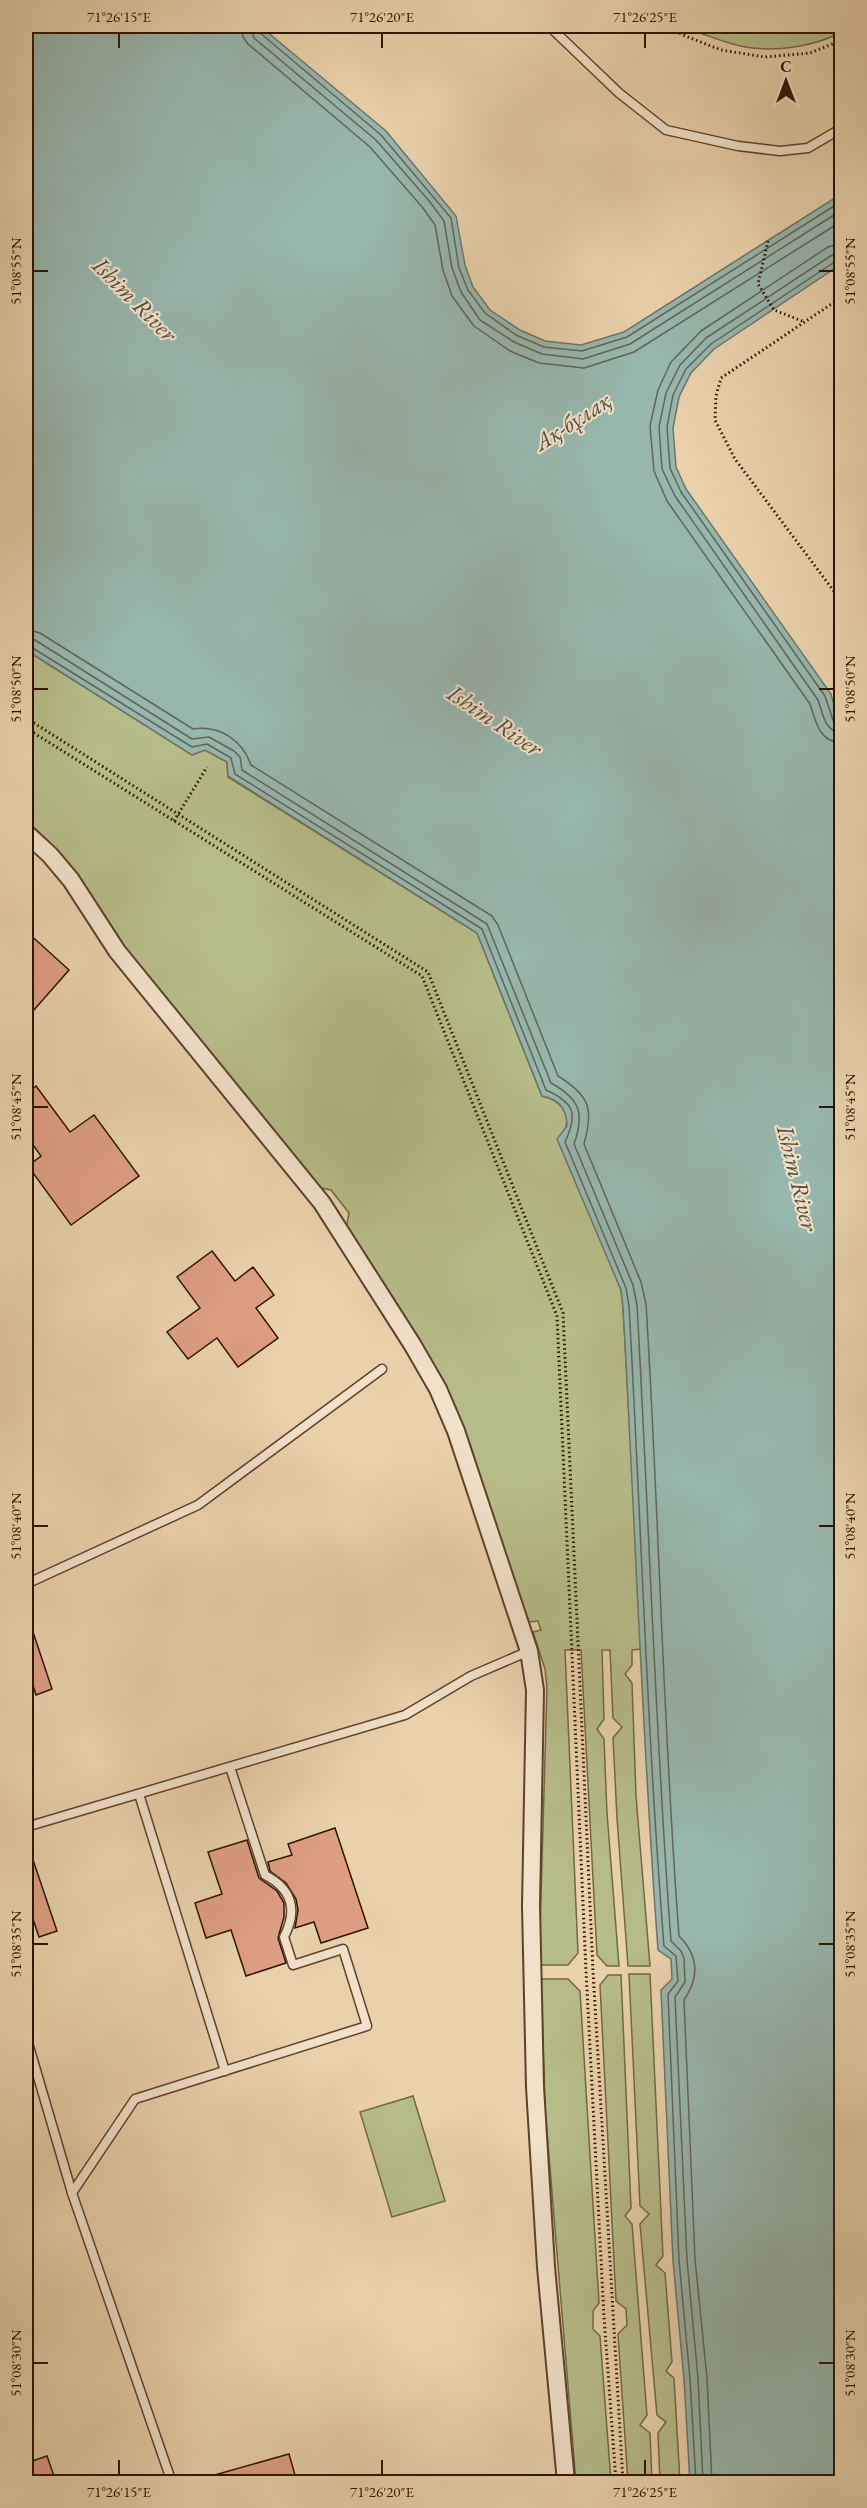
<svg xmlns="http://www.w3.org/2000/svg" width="867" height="2508" viewBox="0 0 867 2508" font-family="'EB Garamond',serif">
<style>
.green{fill:#b6bc89;stroke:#726844;stroke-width:1.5}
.water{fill:#97b7ae;stroke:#6d7568;stroke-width:1.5}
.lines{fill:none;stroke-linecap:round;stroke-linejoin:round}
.shore{stroke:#626557;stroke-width:1.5}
.building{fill:#de9e84;stroke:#2e1300;stroke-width:1.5}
.lane-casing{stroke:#5d422b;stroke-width:11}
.street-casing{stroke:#5d422b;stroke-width:20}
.path{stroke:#2e1300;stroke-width:3;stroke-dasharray:1.5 3;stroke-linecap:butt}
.lane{stroke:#f1e1c9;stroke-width:8}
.street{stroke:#f1e1c9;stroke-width:16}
.ticks{fill:none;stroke:#2e1300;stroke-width:2}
.labels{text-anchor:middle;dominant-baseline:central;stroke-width:4.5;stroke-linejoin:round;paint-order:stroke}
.water-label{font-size:24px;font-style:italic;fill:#534c3d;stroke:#f1e1c9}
.neatline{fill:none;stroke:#2e1300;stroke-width:2}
.ticks-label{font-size:15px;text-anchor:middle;fill:#2e1300}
</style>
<rect width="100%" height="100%" fill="#e9d1ac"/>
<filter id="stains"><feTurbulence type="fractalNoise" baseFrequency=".00333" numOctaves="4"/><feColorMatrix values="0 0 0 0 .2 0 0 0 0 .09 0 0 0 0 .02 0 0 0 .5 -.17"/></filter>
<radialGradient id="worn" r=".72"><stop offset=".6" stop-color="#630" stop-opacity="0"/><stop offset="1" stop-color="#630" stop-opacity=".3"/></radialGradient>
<g class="green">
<path d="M683 26H841L842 32C813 47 776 52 745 47 727 44 708 35 690 30Z"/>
<path d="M26 650 192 755 205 750 227 762 228 777 477 933 542 1096C561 1100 572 1114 564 1133L621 1290 623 1307 642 1649 632 1650V1665L625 1674 632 1683 636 1796 650 1966H628L617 1818 613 1738 622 1727 613 1718 610 1650H602L604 1719 597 1729 604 1739 607 1813 619 1966H607L597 1955 581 1650H565L578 1953 568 1965H539L547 1688 545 1669 533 1632 541 1630 538 1621 529 1622 454 1408 346 1229 349 1213 331 1190 316 1187C256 1112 192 1038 134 960 98 913 74 858 26 821Z"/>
<path d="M629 1974H650L663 2256 656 2265 665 2273 672 2362 666 2371 674 2378 680 2482H660L658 2433 666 2422 657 2415 640 2224 649 2214 640 2206Z"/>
<path d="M608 1975H621L631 2208 625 2216 632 2224 647 2415 640 2425 650 2433 652 2482H628L618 2334 627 2325 626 2309 616 2301 600 1985Z"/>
<path d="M541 1979H568L580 1991 599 2303 593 2311V2329L600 2336 611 2482H576L545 2108Z"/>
<path d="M413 2096 445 2201 392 2217 360 2112Z"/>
</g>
<path class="water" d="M26 26H260L386 131 456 216 465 265 473 287 490 310 520 330 545 341 581 345 624 332 841 194V264L714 349 691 373 679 397 673 428 676 467 686 489 831 694 841 729V2482H690L684 2379 673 2261 661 1990 672 1979 671 1959 658 1950C642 1736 635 1521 623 1307L621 1290 557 1139 567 1126C567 1109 559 1099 542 1096L477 933 228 776 227 762 205 750 192 755 26 650Z"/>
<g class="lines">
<g class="shore">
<path d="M241 26 243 37 248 44 370 147 423 208 435 225 443 270 452 296 474 326 510 351 539 363 584 368 634 352 842 221"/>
<path d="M250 26 254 38 376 140 430 202 444 221 452 268 461 292 480 320 514 342 542 354 583 359 630 344 842 210"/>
<path d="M257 26 259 32 381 135 451 218 459 268 468 290 485 313 516 335 544 347 582 351 627 337 842 201"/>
<path d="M842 243 828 247 701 331 671 362 658 390 650 426 654 471 667 501 810 704C816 722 819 742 842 743"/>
<path d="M842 252 832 255 706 338 680 365 666 393 659 427 662 469 675 496 818 700C823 713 824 732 842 733"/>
<path d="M842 260 836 261 711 344 686 369 673 395 667 427 670 468 681 492 825 696 834 723 842 726"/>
<path d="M26 629 40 633 193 729C220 725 242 740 251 765L492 916 498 925 558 1076C590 1096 594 1109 584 1144L641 1282 646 1304C659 1515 663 1726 679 1936 699 1956 699 1978 684 2000L695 2259 707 2378 712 2482"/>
<path d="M26 638 35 640 192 739 209 737 234 751 240 757 242 770 487 924 551 1083C580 1099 585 1113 574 1144L633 1285 637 1305C649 1517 655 1730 671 1941L681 1951 684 1958 685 1982 675 1997 687 2260 698 2378 703 2482"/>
<path d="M26 646 31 647 192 747 207 744 231 758 235 774 482 929 546 1090C575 1103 578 1114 565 1142L626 1288 629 1306C641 1519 647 1733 664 1946L676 1956 678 1981 668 1994 679 2260 690 2379 696 2482"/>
</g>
</g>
<g class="building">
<path d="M26 931 69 970 26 1019Z"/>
<path d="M36 1086 70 1132 94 1115 139 1176 71 1225 28 1166 41 1156 26 1135V1094Z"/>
<path d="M212 1251 235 1281 253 1267 274 1295 256 1308 278 1338 238 1367 217 1338 188 1359 167 1332 200 1308 177 1277Z"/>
<path d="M26 1617H28L52 1689 36 1695 26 1663Z"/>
<path d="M335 1828 368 1928 321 1943 314 1922 295 1928 298 1910 296 1899 286 1883 270 1871 268 1862 292 1855 288 1844Z"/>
<path d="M247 1840 259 1878 277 1891 284 1903V1917L278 1938 286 1963 246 1976 231 1930 206 1938 195 1903 222 1894 208 1852Z"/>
<path d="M26 1845H28L57 1931 39 1937 26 1898Z"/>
<path d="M289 2454 297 2482H205L204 2478Z"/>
<path d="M47 2456 56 2482H26V2463Z"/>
</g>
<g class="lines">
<g class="lane-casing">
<g id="lane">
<path d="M549 26 619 93 666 130 738 146 780 151 808 148 842 128"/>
<path d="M26 1584 198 1505 382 1369"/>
<path d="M139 1794 225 2071"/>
<path d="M26 1827 405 1715 471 1676 529 1651"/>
<path d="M26 2036 72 2193 170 2477 165 2482"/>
<path d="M72 2193 135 2099 367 2026 343 1949 293 1965 284 1937C298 1910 292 1889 265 1875L230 1767"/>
</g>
</g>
<g class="street-casing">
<path id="street" d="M26 833 50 855 71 880 117 951 322 1203 412 1344 438 1389 456 1431 529 1651 535 1690 531 1906 535 2087 546 2267 566 2482"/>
</g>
<g class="path">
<path d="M668 26 683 35 721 50 765 57 810 53 842 40"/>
<path d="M768 241 758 284 774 310 805 322"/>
<path d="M842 297 721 378 716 396 715 420 735 459 842 602"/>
<path d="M26 718 428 972 563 1313 593 1971 623 2482"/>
<path d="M26 728 422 976 557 1316 586 1971 604 2317 616 2482"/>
<path d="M174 821 207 767"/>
</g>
<use href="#lane" class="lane"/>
<use href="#street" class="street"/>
</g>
<path class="ticks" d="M119 33V48M382 33V48M645 33V48M33 271H48M819 271H834M33 689H48M819 689H834M33 1107H48M819 1107H834M33 1526H48M819 1526H834M33 1944H48M819 1944H834M33 2363H48M819 2363H834M119 2460V2475M382 2460V2475M645 2460V2475"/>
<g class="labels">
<g class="water-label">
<text transform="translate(135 299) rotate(45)">Ishim River</text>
<text transform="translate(572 421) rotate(-33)">Ақ-бұлақ</text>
<text transform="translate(495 720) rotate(34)">Ishim River</text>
<text transform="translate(798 1178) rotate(76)">Ishim River</text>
</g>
</g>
<rect width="867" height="2508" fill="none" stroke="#e9d1ac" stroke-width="66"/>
<g transform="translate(786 81)" stroke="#f1e1c9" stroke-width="4.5" paint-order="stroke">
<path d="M0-4.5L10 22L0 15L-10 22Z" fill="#2e1300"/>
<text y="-9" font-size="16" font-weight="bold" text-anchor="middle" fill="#2e1300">С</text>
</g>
<rect x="33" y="33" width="801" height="2442" class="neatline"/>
<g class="ticks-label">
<text x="119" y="22">71°26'15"E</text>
<text x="382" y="22">71°26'20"E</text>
<text x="645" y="22">71°26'25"E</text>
<text transform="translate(16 271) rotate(-90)" y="5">51°08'55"N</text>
<text transform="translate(850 271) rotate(-90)" y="5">51°08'55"N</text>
<text transform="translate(16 689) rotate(-90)" y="5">51°08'50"N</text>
<text transform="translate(850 689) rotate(-90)" y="5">51°08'50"N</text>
<text transform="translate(16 1107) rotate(-90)" y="5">51°08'45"N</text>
<text transform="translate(850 1107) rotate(-90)" y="5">51°08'45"N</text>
<text transform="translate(16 1526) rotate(-90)" y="5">51°08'40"N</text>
<text transform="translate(850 1526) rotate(-90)" y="5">51°08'40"N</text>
<text transform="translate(16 1944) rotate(-90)" y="5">51°08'35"N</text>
<text transform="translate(850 1944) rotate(-90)" y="5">51°08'35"N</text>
<text transform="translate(16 2363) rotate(-90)" y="5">51°08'30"N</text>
<text transform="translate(850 2363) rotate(-90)" y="5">51°08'30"N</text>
<text x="119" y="2497">71°26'15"E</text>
<text x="382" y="2497">71°26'20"E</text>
<text x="645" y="2497">71°26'25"E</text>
</g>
<rect width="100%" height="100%" filter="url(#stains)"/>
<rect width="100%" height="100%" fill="url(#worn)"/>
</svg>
